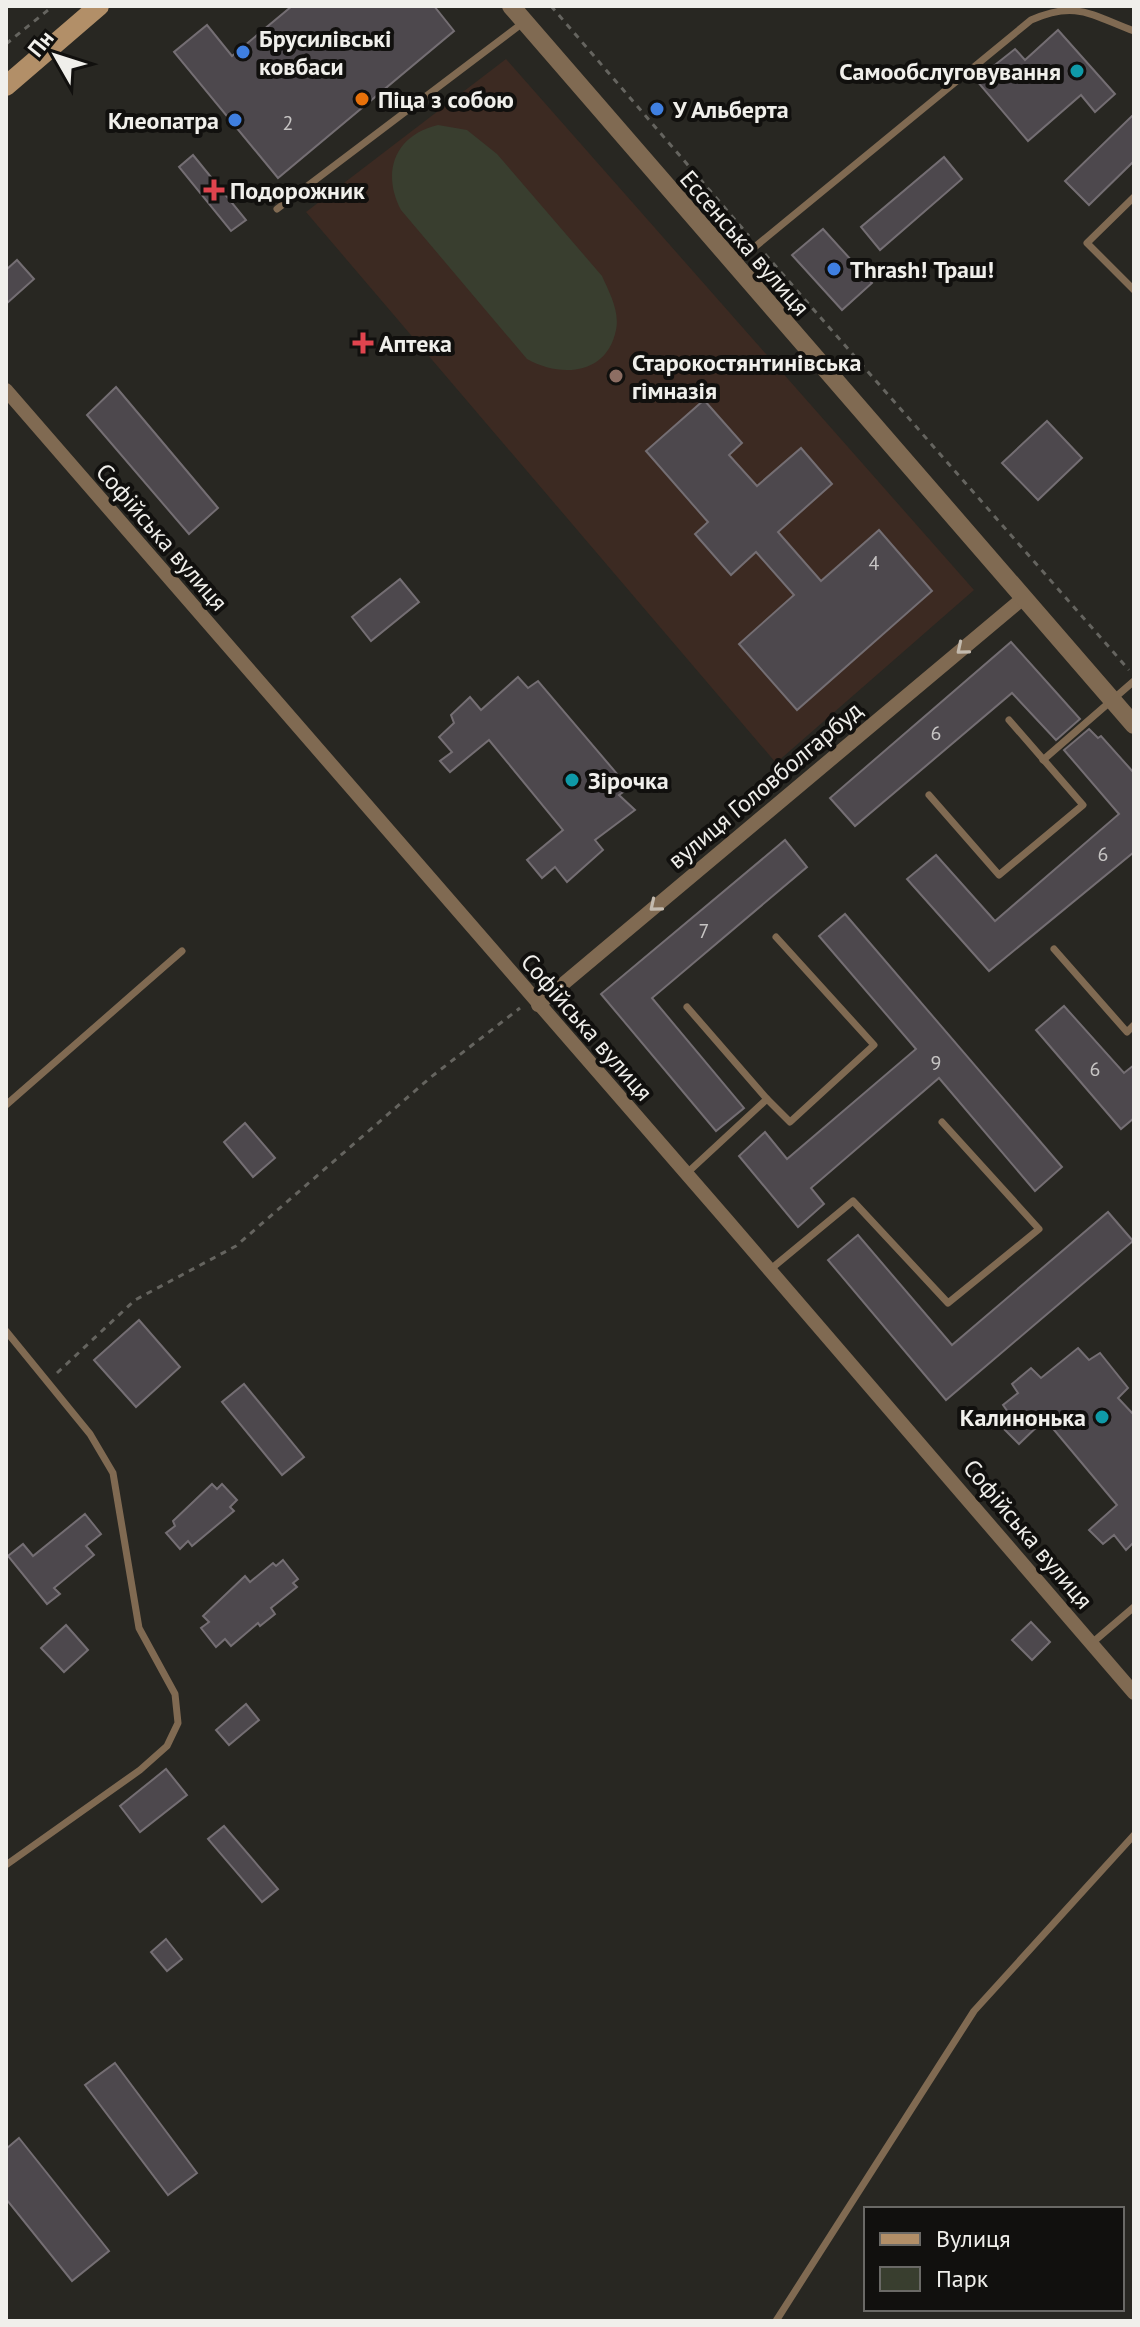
<svg xmlns="http://www.w3.org/2000/svg" width="1140" height="2327" viewBox="0 0 1140 2327" font-family="'PT Sans',sans-serif">
<style>
.education{fill:#3c2a22}
.green{fill:#393e2f}
.building{fill:#4d484d;stroke:#746e73;stroke-width:2}
.lines{fill:none;stroke-linecap:round;stroke-linejoin:round}
.path{stroke:#65645f;stroke-width:3;stroke-dasharray:6 6;stroke-linecap:butt}
.service{stroke:#806a52;stroke-width:7}
.minor{stroke:#806a52;stroke-width:14}
.tertiary{stroke:#806a52;stroke-width:18}
.secondary{stroke:#b28f68;stroke-width:20}
.oneway{stroke:#c3baae}
.shop-dot{fill:#3f7fe0;stroke:#11100e;stroke-width:3}
.culture-dot{fill:#0f9aa8;stroke:#11100e;stroke-width:3}
.food-dot{fill:#e8710a;stroke:#11100e;stroke-width:3}
.health-dot{fill:#e0444e;stroke:#11100e;stroke-width:3}
.education-dot{fill:#8d6e63;stroke:#11100e;stroke-width:3}
.labels{text-anchor:middle;dominant-baseline:central;stroke-width:8;stroke-linejoin:round;paint-order:stroke}
.number-label{font-size:20px;fill:#c7c5c4}
.poi-label{font-size:24px;font-weight:bold;fill:#f0efeb;stroke:#11100e;text-anchor:start}
.street-label{font-size:24px;fill:#f0efeb;stroke:#11100e}
</style>
<rect width="100%" height="100%" fill="#282722"/>
<path class="education" d="M506 59 974 590 776 763 306 212Z"/>
<path class="green" d="M438 125 467 130 497 154 602 276C609 292 620 311 616 330 607 375 561 378 527 359L401 210C381 172 395 135 438 125Z"/>
<g class="building">
<path d="M292 6H434L454 31 278 178 174 52 207 25 232 56Z"/>
<path d="M1058 30 1115 94 1095 112 1081 95 1028 141 976 80 1015 49 1025 60Z"/>
<path d="M1134 114V161L1089 205 1065 181Z"/>
<path d="M193 155 246 220 231 231 179 167Z"/>
<path d="M944 157 962 179 880 250 861 227Z"/>
<path d="M823 229 872 283 842 310 792 255Z"/>
<path d="M17 260 34 279 6 304V270Z"/>
<path d="M116 387 218 508 189 534 87 415Z"/>
<path d="M704 400 742 443 729 455 757 486 801 448 832 484 778 532 821 581 879 530 932 591 797 710 739 644 794 595 756 552 731 575 695 534 708 522 646 451Z"/>
<path d="M1047 421 1082 458 1038 500 1002 463Z"/>
<path d="M400 579 419 602 371 641 352 617Z"/>
<path d="M1011 642 1080 719 1056 740 1012 693 855 826 830 798Z"/>
<path d="M518 677 528 688 538 681 629 788 619 795 635 810 595 840 603 850 567 882 555 867 542 878 527 860 563 830 489 740 450 772 440 761 452 752 439 737 454 723 451 715 470 697 481 710Z"/>
<path d="M1089 729 1098 738 1101 736 1134 773V852L989 971 907 879 936 855 995 921 1119 814 1064 750Z"/>
<path d="M785 840 807 867 652 998 744 1108 716 1131 601 994Z"/>
<path d="M845 914 1062 1167 1035 1191 939 1078 811 1188 824 1204 798 1227 739 1156 765 1132 787 1159 916 1049 819 936Z"/>
<path d="M1064 1006 1124 1073 1134 1065V1118L1121 1129 1036 1030Z"/>
<path d="M245 1123 275 1158 253 1177 224 1142Z"/>
<path d="M1108 1212 1133 1241 946 1400 828 1260 858 1235 952 1345Z"/>
<path d="M139 1320 180 1367 136 1407 94 1360Z"/>
<path d="M1078 1348 1089 1360 1100 1353 1128 1388 1118 1398 1134 1415V1542L1126 1550 1114 1535 1103 1544 1089 1530 1117 1505 1045 1419 1019 1444 1003 1428 1013 1419 1003 1405 1018 1393 1012 1384 1031 1368 1041 1378Z"/>
<path d="M244 1384 304 1457 282 1475 222 1402Z"/>
<path d="M212 1484 217 1489 222 1484 237 1500 230 1507 234 1511 192 1546 188 1541 180 1549 166 1533 175 1526 173 1521Z"/>
<path d="M85 1514 101 1534 86 1546 94 1555 54 1588 60 1594 47 1604 8 1556 23 1544 33 1556Z"/>
<path d="M283 1560 298 1579 293 1583 297 1587 271 1608 275 1614 260 1626 258 1623 231 1646 225 1639 216 1647 201 1628 209 1622 203 1616 245 1576 250 1582 273 1563 276 1566Z"/>
<path d="M1031 1622 1050 1642 1032 1660 1012 1640Z"/>
<path d="M66 1625 88 1650 64 1672 41 1648Z"/>
<path d="M246 1704 259 1720 229 1745 216 1730Z"/>
<path d="M166 1769 187 1795 140 1832 120 1806Z"/>
<path d="M224 1826 278 1889 262 1902 208 1839Z"/>
<path d="M166 1939 182 1959 167 1971 151 1952Z"/>
<path d="M115 2063 197 2173 168 2195 85 2085Z"/>
<path d="M19 2138 109 2251 72 2281 6 2199V2149Z"/>
</g>
<g class="lines">
<g class="path">
<path d="M551 6 749 236"/>
<path d="M6 44 53 6"/>
<path d="M765 254 1129 670"/>
<path d="M57 1373 135 1300 236 1246 431 1077 520 1008"/>
</g>
<g class="service">
<path d="M1134 197 1087 243 1134 290"/>
<path d="M277 209 524 22"/>
<path d="M734 264 1031 20C1076 0 1091 15 1134 31"/>
<path d="M1043 760 1134 681"/>
<path d="M929 795 999 875 1083 805 1009 720"/>
<path d="M1054 949 1127 1032 1134 1025"/>
<path d="M687 1007 767 1099"/>
<path d="M6 1105 182 951"/>
<path d="M686 1174 767 1099 790 1122 874 1045 776 937"/>
<path d="M772 1268 853 1201 948 1303 1039 1229 942 1122"/>
<path d="M6 1331 90 1434 113 1473 139 1628 175 1694 178 1723 167 1746 140 1770 6 1865"/>
<path d="M1092 1643 1134 1607"/>
<path d="M776 2321 974 2011 1134 1835"/>
</g>
<g class="minor">
<path d="M6 390C382 825 761 1256 1134 1693"/>
<path d="M538 1005 1022 599"/>
</g>
<path class="tertiary" d="M511 6 1134 725"/>
<path class="secondary" d="M6 86 99 6"/>
</g>
<defs><path id="oneway-chevron" d="M-2-3.5L2.5 0L-2 3.5" fill="none" stroke-width="1.6" stroke-linecap="round" stroke-linejoin="round" transform="scale(2)"/></defs>
<g class="oneway">
<use href="#oneway-chevron" transform="translate(962 649) rotate(140)"/>
<use href="#oneway-chevron" transform="translate(655 906) rotate(140)"/>
</g>
<g class="shop-dot">
<circle cx="243" cy="52" r="8"/>
<circle cx="657" cy="109" r="8"/>
<circle cx="235" cy="120" r="8"/>
<circle cx="834" cy="269" r="8"/>
</g>
<g class="culture-dot">
<circle cx="1077" cy="71" r="8"/>
<circle cx="572" cy="780" r="8"/>
<circle cx="1102" cy="1417" r="8"/>
</g>
<circle class="food-dot" cx="362" cy="99" r="8"/>
<g class="health-dot">
<path d="M210 178h8v8h8v8h-8v8h-8v-8h-8v-8h8z"/>
<path d="M359 331h8v8h8v8h-8v8h-8v-8h-8v-8h8z"/>
</g>
<circle class="education-dot" cx="616" cy="376" r="8"/>
<g class="labels">
<g class="number-label">
<text x="288" y="123">2</text>
<text x="874" y="563">4</text>
<text x="936" y="733">6</text>
<text x="1103" y="854">6</text>
<text x="704" y="931">7</text>
<text x="936" y="1063">9</text>
<text x="1095" y="1069">6</text>
</g>
<g class="poi-label">
<text x="259" y="38">Брусилівські<tspan x="259" dy="28">ковбаси</tspan></text>
<text x="1061" y="71" text-anchor="end">Самообслуговування</text>
<text x="378" y="99">Піца з собою</text>
<text x="673" y="109">У Альберта</text>
<text x="219" y="120" text-anchor="end">Клеопатра</text>
<text x="230" y="190">Подорожник</text>
<text x="850" y="269">Thrash! Траш!</text>
<text x="379" y="343">Аптека</text>
<text x="632" y="362">Старокостянтинівська<tspan x="632" dy="28">гімназія</tspan></text>
<text x="588" y="780">Зірочка</text>
<text x="1086" y="1417" text-anchor="end">Калинонька</text>
</g>
<g class="street-label">
<text transform="translate(745 243) rotate(49)">Ессенська вулиця</text>
<text transform="translate(162 537) rotate(49)">Софійська вулиця</text>
<text transform="translate(765 785) rotate(-40)">вулиця Головболгарбуд</text>
<text transform="translate(587 1027) rotate(49)">Софійська вулиця</text>
<text transform="translate(1028 1534) rotate(50)">Софійська вулиця</text>
</g>
</g>
<rect width="1140" height="2327" fill="none" stroke="#f0efeb" stroke-width="16"/>
<rect x="864" y="2207" width="260" height="104" fill="#11100e" stroke="#6a6966" stroke-width="2"/>
<rect x="880" y="2233" width="40" height="12" fill="#b28f68" stroke="#6a6966" stroke-width="2"/>
<text x="936" y="2247" font-size="24" fill="#f0efeb">Вулиця</text>
<rect x="880" y="2267" width="40" height="24" fill="#393e2f" stroke="#6a6966" stroke-width="2"/>
<text x="936" y="2287" font-size="24" fill="#f0efeb">Парк</text>
<g transform="translate(56 56) rotate(309)" stroke="#11100e" stroke-width="6" paint-order="stroke">
<path d="M0-6L14 30L0 20L-14 30Z" fill="#f0efeb"/>
<text y="-12" font-size="22" font-weight="bold" text-anchor="middle" fill="#f0efeb">Пн</text>
</g>
</svg>
